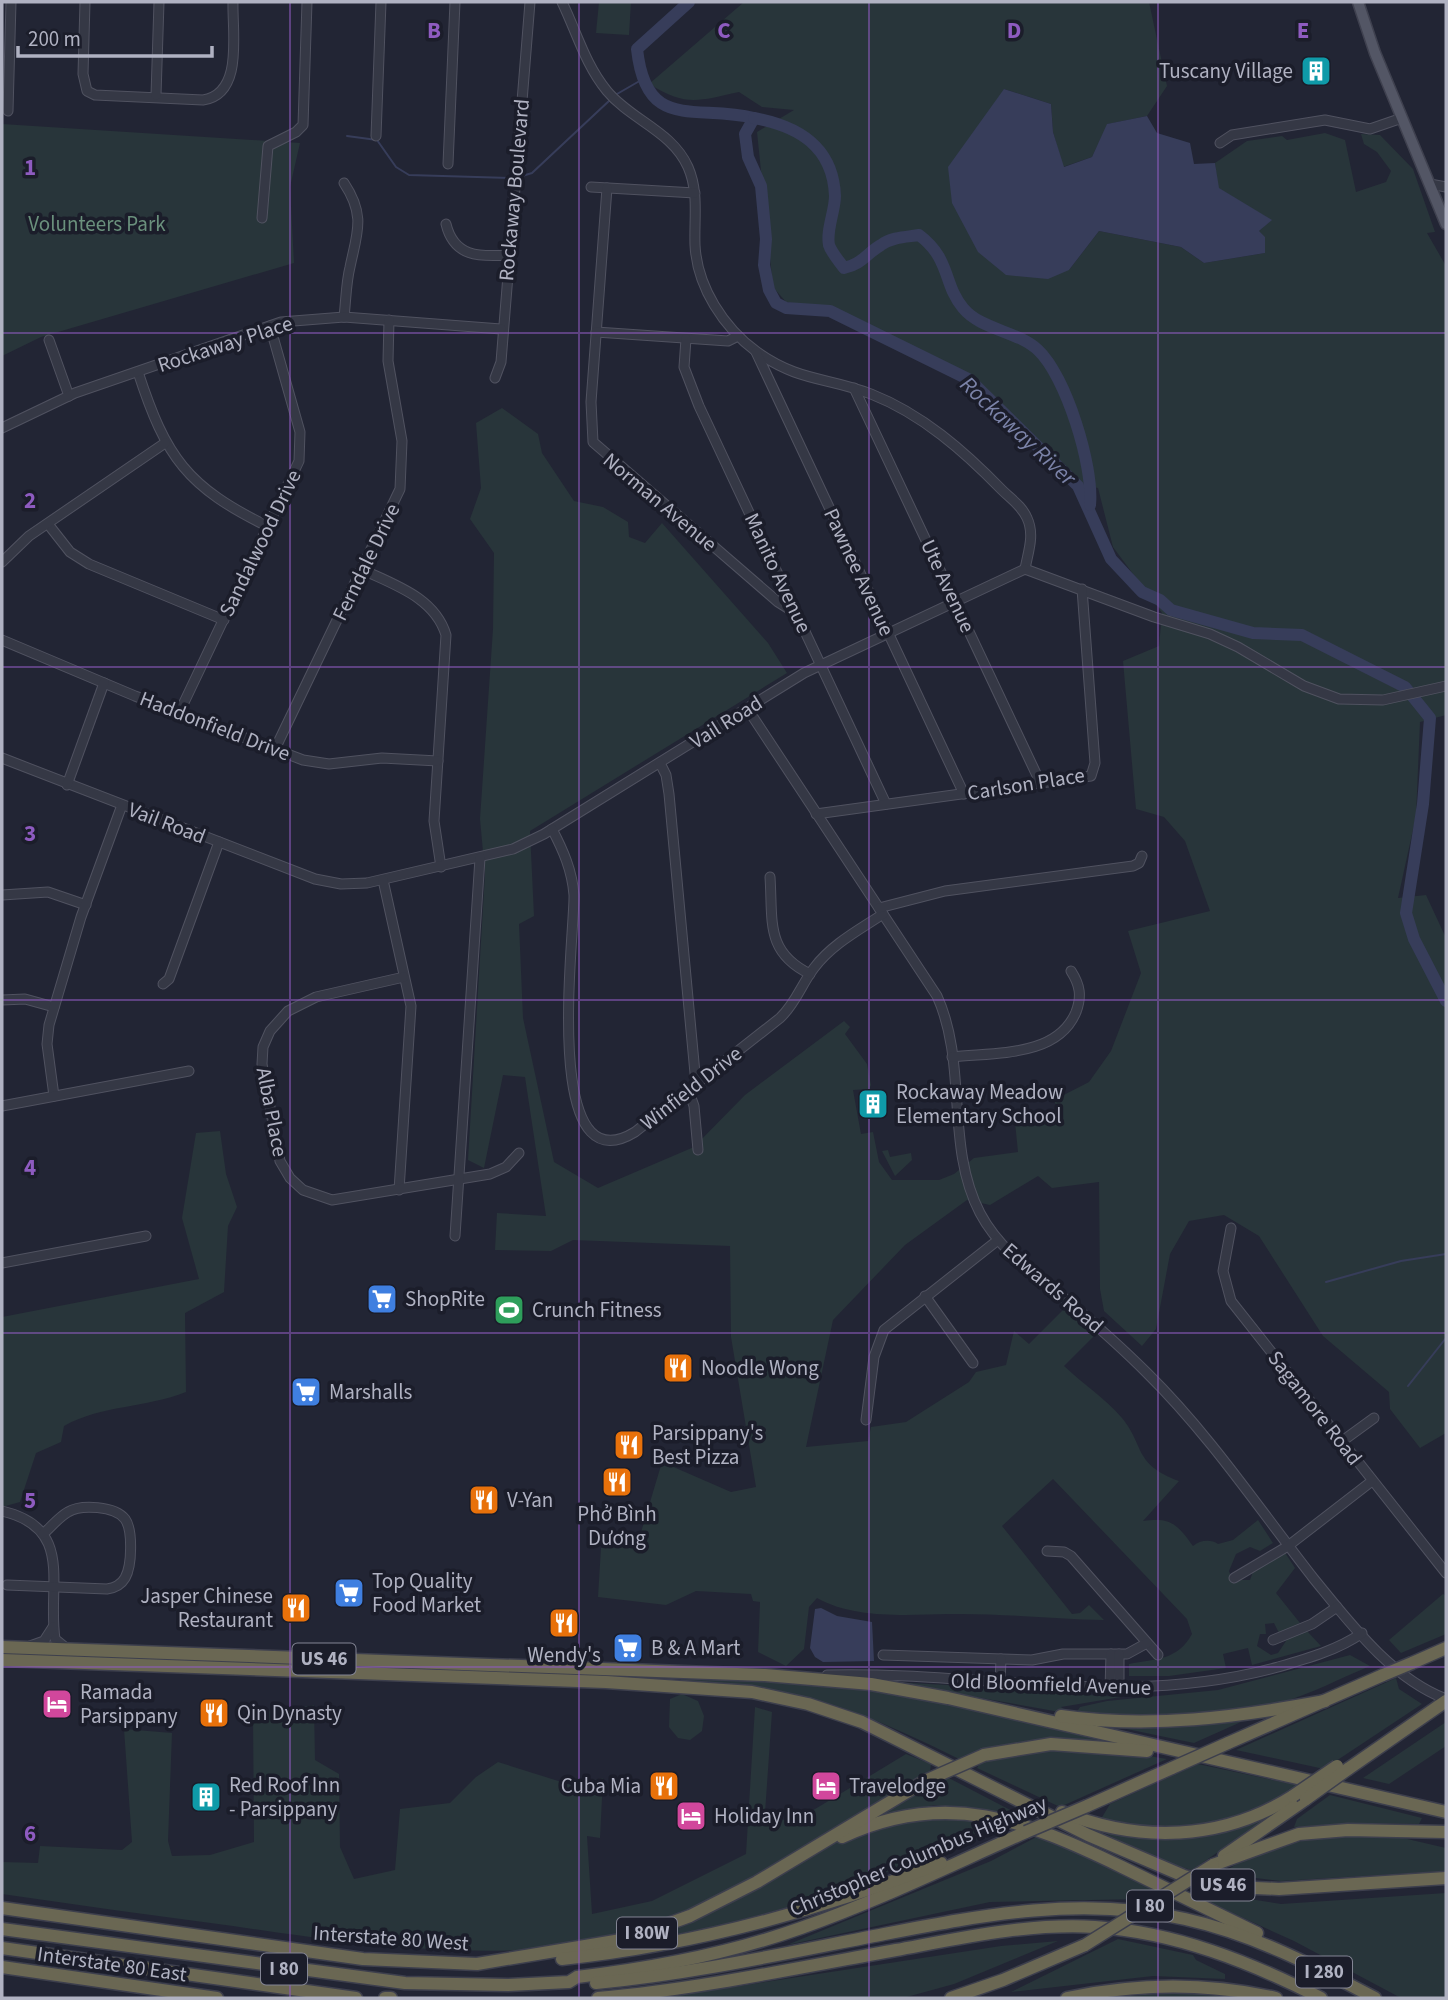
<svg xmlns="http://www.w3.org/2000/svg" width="1448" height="2000" viewBox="0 0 1448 2000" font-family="'Source Sans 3',sans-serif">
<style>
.green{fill:#28353a}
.water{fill:#373d5a}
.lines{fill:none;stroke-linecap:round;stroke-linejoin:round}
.stream{stroke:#373d5a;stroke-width:2}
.river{stroke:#373d5a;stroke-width:12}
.minor-casing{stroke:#505260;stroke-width:11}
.major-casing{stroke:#3f414f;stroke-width:13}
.highway-casing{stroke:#3d3f4d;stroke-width:15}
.minor{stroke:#353845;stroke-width:9}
.major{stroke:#535665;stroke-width:10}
.highway{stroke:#6a6753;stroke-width:12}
.highway-bridge-casing{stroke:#3d3f4d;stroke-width:15;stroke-linecap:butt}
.highway-bridge{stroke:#6a6753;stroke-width:12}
.grid{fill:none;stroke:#8e5bc0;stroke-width:2;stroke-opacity:0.55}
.labels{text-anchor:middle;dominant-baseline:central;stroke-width:7;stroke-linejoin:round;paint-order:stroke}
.shield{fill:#1b1d2a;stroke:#838594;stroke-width:2}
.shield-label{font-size:19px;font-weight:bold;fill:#b0b2c2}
.poi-label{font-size:21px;fill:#b0b2c2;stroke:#1b1d2a;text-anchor:start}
.street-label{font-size:21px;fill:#b0b2c2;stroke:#1b1d2a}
.park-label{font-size:21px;fill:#6a907c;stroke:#1b1d2a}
.water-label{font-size:23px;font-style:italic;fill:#7b83a8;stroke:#1b1d2a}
.grid-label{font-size:23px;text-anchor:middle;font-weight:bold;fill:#8e5bc0;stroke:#1b1d2a;stroke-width:7;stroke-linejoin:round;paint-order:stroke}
</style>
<rect width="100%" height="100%" fill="#222534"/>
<g class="green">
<path d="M599 2H631L629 35 596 33Z"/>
<path d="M744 2H1149L1167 86 1147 116 1108 124 1092 157 1063 167 1053 132 1051 104 1004 89 1069 270 1099 231 1181 247 1204 263 1265 253 1259 231 1271 220 1218 188 1215 163 1247 141 1282 136 1287 140 1325 133 1345 140 1356 192 1386 182 1391 171 1377 152 1364 144 1361 134 1380 135 1413 169 1435 232 1427 233 1446 266V715L1420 722 1416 816 1398 898 1426 895 1446 938V1433L1420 1448 1390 1409 1389 1392 1323 1336 1259 1236 1224 1215 1189 1221 1170 1254 1156 1329 1142 1346 1104 1311 1100 1289 1099 1182 1052 1188 1038 1176 990 1205 967 1200 905 1245 833 1320 806 1447 868 1441 871 1427 906 1422 969 1382 976 1372 1006 1365 1014 1331 1029 1344 1066 1307 1097 1333 1064 1366C1082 1383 1106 1399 1122 1418 1145 1446 1133 1464 1179 1481L1143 1521C1171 1517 1177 1524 1193 1546 1200 1540 1211 1539 1218 1544L1233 1540 1258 1520 1273 1543 1260 1551 1250 1547 1236 1554 1229 1571 1232 1580H1250L1256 1563 1284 1551 1295 1568 1276 1593 1300 1623 1279 1633 1274 1623 1265 1624 1266 1634H1260L1257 1646 1271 1655 1278 1653 1290 1635 1306 1630 1321 1646 1252 1665 1248 1648 1223 1654 1226 1668 1169 1676H1129V1664C1156 1659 1178 1660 1192 1634L1187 1619 1053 1479 1002 1526 1072 1614 1080 1613 1089 1605 1104 1620C1053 1619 1000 1613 948 1614 907 1615 854 1619 817 1598L809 1607 804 1649 786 1666 758 1652 760 1602 753 1601 751 1594 696 1591 666 1605 598 1597 601 1548 639 1539 662 1462 731 1492 756 1487 731 1337 730 1246 573 1240 551 1251 495 1250 497 1213 546 1216 525 1077 503 1075 484 1168 468 1160 485 874 480 819 493 629 494 553 470 519 481 488 476 423 502 408 538 434 542 453 574 501 603 507 628 522 629 537 645 543 662 523 768 643 787 673 530 831 534 916 519 924 523 1018 554 1162 598 1188 694 1147 745 1095 844 1021 850 1027 845 1034 867 1064 871 1085 869 1089 853 1090 861 1134 873 1132 879 1162 892 1180H939L954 1174 974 1158 1018 1152 1015 1122 1059 1112 1054 1100 1089 1082 1111 1051 1141 973 1128 931 1210 911 1185 841 1164 817 1136 809 1123 661 1159 646 1162 613 1113 547 1098 488 1083 485 978 380 832 308 786 302 773 287 757 132 794 110 762 107 739 92C697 101 687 107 649 84Z"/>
<path d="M2 124 300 143 290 187 294 263 41 337 2 356Z"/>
<path d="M220 1131 226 1174 237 1207 228 1226 224 1292 185 1313 186 1392C146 1408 101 1405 64 1426L61 1442 36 1453 20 1502 2 1507V1317L199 1279 182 1218 196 1133Z"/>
<path d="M888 1150 890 1157 911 1153 912 1160 895 1176 882 1151Z"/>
<path d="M1443 1594 1446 1596V1634L1401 1653 1389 1640Z"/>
<path d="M1350 1655 1370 1666C1341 1678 1311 1694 1280 1703 1217 1721 1142 1718 1076 1713L1080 1707 1107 1701 1218 1690Z"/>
<path d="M681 1676 828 1684 883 1691 936 1701 1099 1740H1034L995 1747 959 1759C858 1709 795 1684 681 1681Z"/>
<path d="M1396 1678 1399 1689 1422 1704 1324 1769 1236 1750Z"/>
<path d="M891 1682 948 1685 957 1690 975 1688 1121 1697 1061 1707 1071 1714Z"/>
<path d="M682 1694 698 1701 704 1716 702 1731 690 1740 678 1738 669 1727 670 1699Z"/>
<path d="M314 1705 315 1760 339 1774 340 1847 354 1879 395 1870 400 1809 450 1803 476 1777 498 1762 571 1785 603 1778 600 1838 587 1836 592 1914 652 1901 746 1854 755 1707 772 1712 765 1813 792 1823 906 1754 931 1764 930 1772C845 1823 760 1882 668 1921 546 1973 361 1945 233 1926 156 1916 79 1905 2 1894V1862L38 1863 40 1846 122 1850 132 1842 124 1729 172 1733 168 1841 172 1856 210 1855 254 1842 253 1714Z"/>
<path d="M1241 1722 1194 1743 1117 1727Z"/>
<path d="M1446 1722V1746L1389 1784 1363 1778Z"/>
<path d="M1053 1748 1131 1753 1167 1759 1060 1807 977 1768 980 1763 1010 1753Z"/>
<path d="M1198 1764 1301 1786C1229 1825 1182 1837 1101 1819L1110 1804Z"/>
<path d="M945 1776 1022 1816 934 1805 866 1819Z"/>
<path d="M1330 1795 1422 1818 1419 1824 1367 1823 1294 1827 1297 1819Z"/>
<path d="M1279 1810 1192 1870 1165 1863 1094 1828C1132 1834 1168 1844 1208 1836 1229 1831 1256 1818 1279 1810Z"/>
<path d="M957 1816 1017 1825 799 1904 719 1926 609 1947 860 1832 893 1822Z"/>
<path d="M1044 1833 1159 1890 1143 1899 990 1902 787 1945 991 1861Z"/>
<path d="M1390 1835 1446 1848V1871L1281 1881 1232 1875 1226 1871C1273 1836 1333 1837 1390 1835Z"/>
<path d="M1198 1891 1281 1904 1446 1893V1998H1401L1294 1941 1192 1895Z"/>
<path d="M1118 1939 1193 1955 1196 1960 1225 1974V1979L1153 1976 1011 1992Z"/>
<path d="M1058 1941 954 1984 903 1998H661L1001 1946Z"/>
<path d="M1191 1992 1235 1998H1094H1096Z"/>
</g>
<g class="water">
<path d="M1004 89 1051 104 1053 132 1064 167 1092 157 1107 124 1147 116 1157 133 1190 143 1194 164 1215 163 1219 188 1272 220 1259 231 1265 237V253L1204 263 1181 247 1099 231 1069 270 1048 279 1006 275 978 252 952 203 948 167Z"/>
<path d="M821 1608 837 1616 872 1622 874 1661 823 1662 815 1657 810 1648 815 1609Z"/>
</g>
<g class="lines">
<g class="stream">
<path d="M617 94 643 79"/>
<path d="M347 136 377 140 396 167 409 175 514 178"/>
<path d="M519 177 532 173 610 100"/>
<path d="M1326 1282 1401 1261 1446 1254"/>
<path d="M1408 1386 1446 1338"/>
</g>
<g class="river">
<path d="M689 2 637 49C646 132 694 104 754 118L745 134 748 157 761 186 766 239 764 265 769 290 776 303 786 308 830 311 970 380 1078 486 1111 559 1142 592 1160 600 1171 610 1253 633 1302 635 1405 687 1430 718 1423 804 1406 913 1414 939 1446 1001"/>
<path d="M754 118C798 126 833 146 835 196 835 211 826 230 829 245 831 252 839 261 844 268 862 264 866 254 881 245 892 237 907 237 919 235 951 259 943 284 963 308 981 330 1018 331 1038 350 1066 376 1094 467 1090 505"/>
</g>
<g class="minor-casing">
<g id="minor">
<path d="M85 2 83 74 87 91 95 95 203 100C244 94 232 32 233 2"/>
<path d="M562 2C577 33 585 64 607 91 631 120 672 131 688 167 699 192 694 218 695 245 697 287 724 328 757 352 799 382 828 377 871 394 922 414 964 451 1002 490 1011 499 1022 506 1027 518 1035 535 1028 552 1025 569"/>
<path d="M156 95 159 2"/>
<path d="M8 111 11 2"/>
<path d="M376 136 381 2"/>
<path d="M1220 143 1232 135 1325 120 1370 129 1402 118"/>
<path d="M448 164 455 2"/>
<path d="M1430 184 1446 187"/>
<path d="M591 187 695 193"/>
<path d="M607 188 591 402 593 442 778 602 797 614"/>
<path d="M262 218 268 146 296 132 303 125 307 2"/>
<path d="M446 224C454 257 479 257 508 255"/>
<path d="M344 317C346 300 346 283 350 267 357 233 366 216 344 183"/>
<path d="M596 332 728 341 738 336"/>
<path d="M686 339 684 367 699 406 886 804"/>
<path d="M49 340 69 396"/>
<path d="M756 352 964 794"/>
<path d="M138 372C166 458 187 487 269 527"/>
<path d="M495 378 501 362 530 2"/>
<path d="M854 388 1041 784"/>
<path d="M2 428 75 393 281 322 344 317 501 329"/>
<path d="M48 524 70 552 89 564 224 620"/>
<path d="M2 562 29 536 165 443"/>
<path d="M363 570C395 585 435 598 446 635L434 821 441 867"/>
<path d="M2 640 135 696 303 760 329 764 382 758 438 761"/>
<path d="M747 708 937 996C968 1064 945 1146 980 1213 1000 1251 1036 1275 1069 1302 1096 1325 1122 1348 1147 1373 1210 1435 1260 1510 1314 1579 1350 1623 1391 1678 1446 1699"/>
<path d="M179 713 299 461 300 432 270 326"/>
<path d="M275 749 400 489 402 441 388 361 389 320"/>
<path d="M2 758 315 879 341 884 367 883 513 849 544 834 804 673 1025 569 1154 617 1210 634 1238 647 1304 686 1339 699 1383 700 1446 686"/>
<path d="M660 763 666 775 669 794 696 1084"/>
<path d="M67 785 104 683"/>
<path d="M816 814 1091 776 1095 763 1082 589"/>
<path d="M552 829C563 850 572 870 574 895 575 932 540 1190 635 1132L780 1018C796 1003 801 985 814 968 832 944 859 930 883 914"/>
<path d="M770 877C773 921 765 952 810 974"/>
<path d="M383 880 411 1006 399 1190"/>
<path d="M2 895 48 892 86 905"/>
<path d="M879 908 945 891 1133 866 1139 863 1142 856"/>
<path d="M404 977 316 997 288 1011 270 1031 263 1047 262 1064 280 1161 290 1178 303 1190 332 1200 490 1174 506 1167 519 1153"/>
<path d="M163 984 169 979 219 842"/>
<path d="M2 1000 25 999 54 1007"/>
<path d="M952 1057C993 1052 1057 1058 1076 1012 1082 996 1080 985 1071 971"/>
<path d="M688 1089 694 1106 698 1150"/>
<path d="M54 1096 47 1044 49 1025 81 917 122 805"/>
<path d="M2 1106 189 1071"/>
<path d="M1231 1228 1223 1271 1231 1301 1446 1573"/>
<path d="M455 1236 480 858"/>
<path d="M2 1263 146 1236"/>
<path d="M925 1296 973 1363"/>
<path d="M866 1420 874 1357 884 1330 998 1240"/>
<path d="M1341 1442 1374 1418"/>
<path d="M2 1511C75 1528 47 1585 55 1639L66 1648"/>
<path d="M1047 1551 1064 1552 1071 1556 1158 1655"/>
<path d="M1234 1578 1288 1546 1372 1481"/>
<path d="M7 1585 107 1589C114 1588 121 1585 125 1578 132 1566 133 1530 125 1519 115 1506 81 1504 68 1512 59 1517 51 1527 43 1534"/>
<path d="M1273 1640 1312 1624 1337 1607"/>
<path d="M30 1646 44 1641 53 1627"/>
<path d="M883 1655 1032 1660 1063 1654H1127L1147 1643"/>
<path d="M827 1675C981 1671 1123 1709 1278 1667 1306 1659 1338 1650 1362 1633"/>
<path d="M1000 1684 1001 1659"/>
<path d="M1110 1689 1111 1654"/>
<path d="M1119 1689V1654"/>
</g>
</g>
<g class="major-casing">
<path id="major" d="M1358 2 1375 53 1446 224"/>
</g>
<g class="highway-casing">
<g id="highway">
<path d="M2 1647 765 1675 871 1684 948 1698 1446 1812"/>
<path d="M2 1660 606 1682 752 1692 808 1704 862 1722 1088 1835 1184 1876 1233 1887 1279 1889 1446 1878"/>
<path d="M1412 1663 1446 1648"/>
<path d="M1061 1716C1150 1729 1238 1717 1325 1701"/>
<path d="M1228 1743 1383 1675"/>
<path d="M984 1755 1051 1744 1147 1751"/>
<path d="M1348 1769 1446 1701"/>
<path d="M1087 1806 1172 1768"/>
<path d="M1062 1812C1139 1843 1222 1841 1293 1796"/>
<path d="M842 1837C946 1788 1027 1821 1122 1867 1167 1889 1212 1911 1257 1933"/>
<path d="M1224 1856 1306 1799"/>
<path d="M1213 1865 1299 1834 1348 1830 1446 1832"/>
<path d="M2 1908 363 1959 477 1964 627 1939 690 1916 757 1882 925 1781"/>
<path d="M2 1929 405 1983 508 1985 569 1982 577 1977C653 1968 728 1954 801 1928 878 1901 951 1865 1026 1832"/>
<path d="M2 1948 356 1998"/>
<path d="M562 1959C693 1945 819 1911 941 1863"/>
<path d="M2 1967 217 1998"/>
<path d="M596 1983C690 1974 782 1954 874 1936 978 1916 1079 1895 1185 1919 1253 1934 1314 1966 1375 1998"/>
<path d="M385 1998H391"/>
<path d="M598 1998C698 1989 797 1968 896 1950 961 1938 1028 1923 1095 1927 1175 1932 1250 1962 1321 1998"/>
<path d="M951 1998 1003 1980 1085 1945"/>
<path d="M1067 1998C1137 1983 1206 1982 1276 1998"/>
</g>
</g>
<use href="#minor" class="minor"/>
<use href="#major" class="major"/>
<use href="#highway" class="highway"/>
<g class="highway-bridge-casing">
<g id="highway-bridge">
<path d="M1383 1675 1412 1663"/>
<path d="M1172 1768 1228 1743"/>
<path d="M925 1781 984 1755"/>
<path d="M1293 1796 1337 1766"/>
<path d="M1306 1799 1348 1769"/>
<path d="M1026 1832 1087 1806"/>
<path d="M1085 1945 1213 1865"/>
</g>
</g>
<use href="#highway-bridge" class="highway-bridge"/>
</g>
<path class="grid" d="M290 2V1998M579 2V1998M869 2V1998M1158 2V1998M2 333H1446M2 667H1446M2 1000H1446M2 1333H1446M2 1667H1446"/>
<defs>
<g id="building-square" transform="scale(1.575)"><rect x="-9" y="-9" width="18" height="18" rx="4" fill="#0f9aa8" stroke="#1b1d2a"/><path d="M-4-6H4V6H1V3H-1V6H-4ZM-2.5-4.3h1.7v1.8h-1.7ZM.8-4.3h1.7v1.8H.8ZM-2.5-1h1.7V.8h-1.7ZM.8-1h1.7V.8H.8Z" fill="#fff"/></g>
<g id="supermarket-square" transform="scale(1.575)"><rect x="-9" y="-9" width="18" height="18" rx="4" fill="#3f7fe0" stroke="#1b1d2a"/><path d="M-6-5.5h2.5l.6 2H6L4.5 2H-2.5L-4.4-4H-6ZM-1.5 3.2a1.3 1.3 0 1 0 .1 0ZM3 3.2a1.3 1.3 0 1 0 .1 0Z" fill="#fff"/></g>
<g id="stadium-square" transform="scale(1.575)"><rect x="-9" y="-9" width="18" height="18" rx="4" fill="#2e9e5b" stroke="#1b1d2a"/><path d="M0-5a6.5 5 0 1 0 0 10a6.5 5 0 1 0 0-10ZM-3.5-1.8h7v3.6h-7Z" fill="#fff"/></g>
<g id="restaurant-square" transform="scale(1.575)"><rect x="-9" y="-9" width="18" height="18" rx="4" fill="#e8710a" stroke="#1b1d2a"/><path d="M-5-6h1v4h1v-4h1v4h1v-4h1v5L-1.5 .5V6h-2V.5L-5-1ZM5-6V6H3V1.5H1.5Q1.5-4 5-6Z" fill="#fff"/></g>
<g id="hotel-square" transform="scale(1.575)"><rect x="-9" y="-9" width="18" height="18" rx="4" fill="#d1479c" stroke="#1b1d2a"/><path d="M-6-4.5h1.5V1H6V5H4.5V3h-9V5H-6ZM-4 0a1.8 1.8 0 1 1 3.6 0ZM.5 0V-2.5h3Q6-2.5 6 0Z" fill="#fff"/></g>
</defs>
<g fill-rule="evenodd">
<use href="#building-square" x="1316" y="71"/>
<use href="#building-square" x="873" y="1104"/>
<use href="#supermarket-square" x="382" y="1299"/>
<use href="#stadium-square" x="509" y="1310"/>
<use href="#restaurant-square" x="678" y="1368"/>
<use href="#supermarket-square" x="306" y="1392"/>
<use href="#restaurant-square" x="629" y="1445"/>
<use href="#restaurant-square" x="617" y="1482"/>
<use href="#restaurant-square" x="484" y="1500"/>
<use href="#supermarket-square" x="349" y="1593"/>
<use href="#restaurant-square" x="296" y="1608"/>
<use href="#restaurant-square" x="564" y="1623"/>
<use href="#supermarket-square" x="628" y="1648"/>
<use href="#hotel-square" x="57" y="1704"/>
<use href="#restaurant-square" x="214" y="1713"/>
<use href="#restaurant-square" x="664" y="1786"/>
<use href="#hotel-square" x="826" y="1786"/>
<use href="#building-square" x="206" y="1797"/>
<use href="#hotel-square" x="691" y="1816"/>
</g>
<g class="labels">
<g class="shield">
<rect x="292.5" y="1643.5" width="63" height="31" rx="5"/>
<rect x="1191.5" y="1869.5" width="63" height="31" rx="5"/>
<rect x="1127" y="1890.5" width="46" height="31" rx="5"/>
<rect x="617" y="1917.5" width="60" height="31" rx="5"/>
<rect x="261" y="1953.5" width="46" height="31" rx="5"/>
<rect x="1296" y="1956.5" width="56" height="31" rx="5"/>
</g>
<g class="shield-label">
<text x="324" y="1659">US 46</text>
<text x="1223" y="1885">US 46</text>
<text x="1150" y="1906">I 80</text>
<text x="647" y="1933">I 80W</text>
<text x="284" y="1969">I 80</text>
<text x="1324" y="1972">I 280</text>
</g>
<g class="poi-label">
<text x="1293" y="71" text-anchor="end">Tuscany Village</text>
<text x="896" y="1092">Rockaway Meadow<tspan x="896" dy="24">Elementary School</tspan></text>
<text x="405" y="1299">ShopRite</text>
<text x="532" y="1310">Crunch Fitness</text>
<text x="701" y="1368">Noodle Wong</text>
<text x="329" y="1392">Marshalls</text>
<text x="652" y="1433">Parsippany's<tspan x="652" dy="24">Best Pizza</tspan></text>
<text x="507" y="1500">V-Yan</text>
<text x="617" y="1514" text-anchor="middle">Phở Bình<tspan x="617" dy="24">Dương</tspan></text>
<text x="372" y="1581">Top Quality<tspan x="372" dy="24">Food Market</tspan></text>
<text x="273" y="1596" text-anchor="end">Jasper Chinese<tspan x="273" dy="24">Restaurant</tspan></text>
<text x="651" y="1648">B &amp; A Mart</text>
<text x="564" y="1655" text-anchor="middle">Wendy's</text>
<text x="80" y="1692">Ramada<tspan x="80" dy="24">Parsippany</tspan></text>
<text x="237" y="1713">Qin Dynasty</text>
<text x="229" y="1785">Red Roof Inn<tspan x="229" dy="24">- Parsippany</tspan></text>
<text x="641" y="1786" text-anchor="end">Cuba Mia</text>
<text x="849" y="1786">Travelodge</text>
<text x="714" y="1816">Holiday Inn</text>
</g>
<g class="street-label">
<text transform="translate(514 190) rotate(-85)">Rockaway Boulevard</text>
<text transform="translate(225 344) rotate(-18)">Rockaway Place</text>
<text transform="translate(660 502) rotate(40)">Norman Avenue</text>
<text transform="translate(260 543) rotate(-64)">Sandalwood Drive</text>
<text transform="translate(366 562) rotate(-64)">Ferndale Drive</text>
<text transform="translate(859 572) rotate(65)">Pawnee Avenue</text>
<text transform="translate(778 573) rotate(65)">Manito Avenue</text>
<text transform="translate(948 586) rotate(65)">Ute Avenue</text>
<text transform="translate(726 722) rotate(-32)">Vail Road</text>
<text transform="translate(215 726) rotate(21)">Haddonfield Drive</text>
<text transform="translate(1026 784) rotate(-9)">Carlson Place</text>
<text transform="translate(167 823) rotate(21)">Vail Road</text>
<text transform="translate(691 1088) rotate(-38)">Winfield Drive</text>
<text transform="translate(272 1112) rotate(79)">Alba Place</text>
<text transform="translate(1053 1288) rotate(41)">Edwards Road</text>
<text transform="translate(1315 1408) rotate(52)">Sagamore Road</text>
<text transform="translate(1051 1684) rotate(2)">Old Bloomfield Avenue</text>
<text transform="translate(918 1856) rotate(-23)">Christopher Columbus Highway</text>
<text transform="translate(391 1938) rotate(4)">Interstate 80 West</text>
<text transform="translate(112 1964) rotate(8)">Interstate 80 East</text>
</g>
<g class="park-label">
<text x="97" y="224">Volunteers Park</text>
</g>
<g class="water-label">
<text transform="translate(1018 431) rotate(43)">Rockaway River</text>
</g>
</g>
<g class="grid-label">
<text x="434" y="38">B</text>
<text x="724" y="38">C</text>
<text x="1014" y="38">D</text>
<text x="1303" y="38">E</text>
<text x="30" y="175">1</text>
<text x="30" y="508">2</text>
<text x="30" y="841">3</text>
<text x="30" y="1175">4</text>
<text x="30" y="1508">5</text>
<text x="30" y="1841">6</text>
</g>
<rect width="1448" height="2000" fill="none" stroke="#b0b2c2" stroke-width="7"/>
<path d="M18 46v10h194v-10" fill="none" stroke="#b0b2c2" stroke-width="3.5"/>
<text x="28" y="46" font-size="21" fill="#b0b2c2" stroke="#1b1d2a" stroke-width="5" paint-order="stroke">200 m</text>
</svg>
